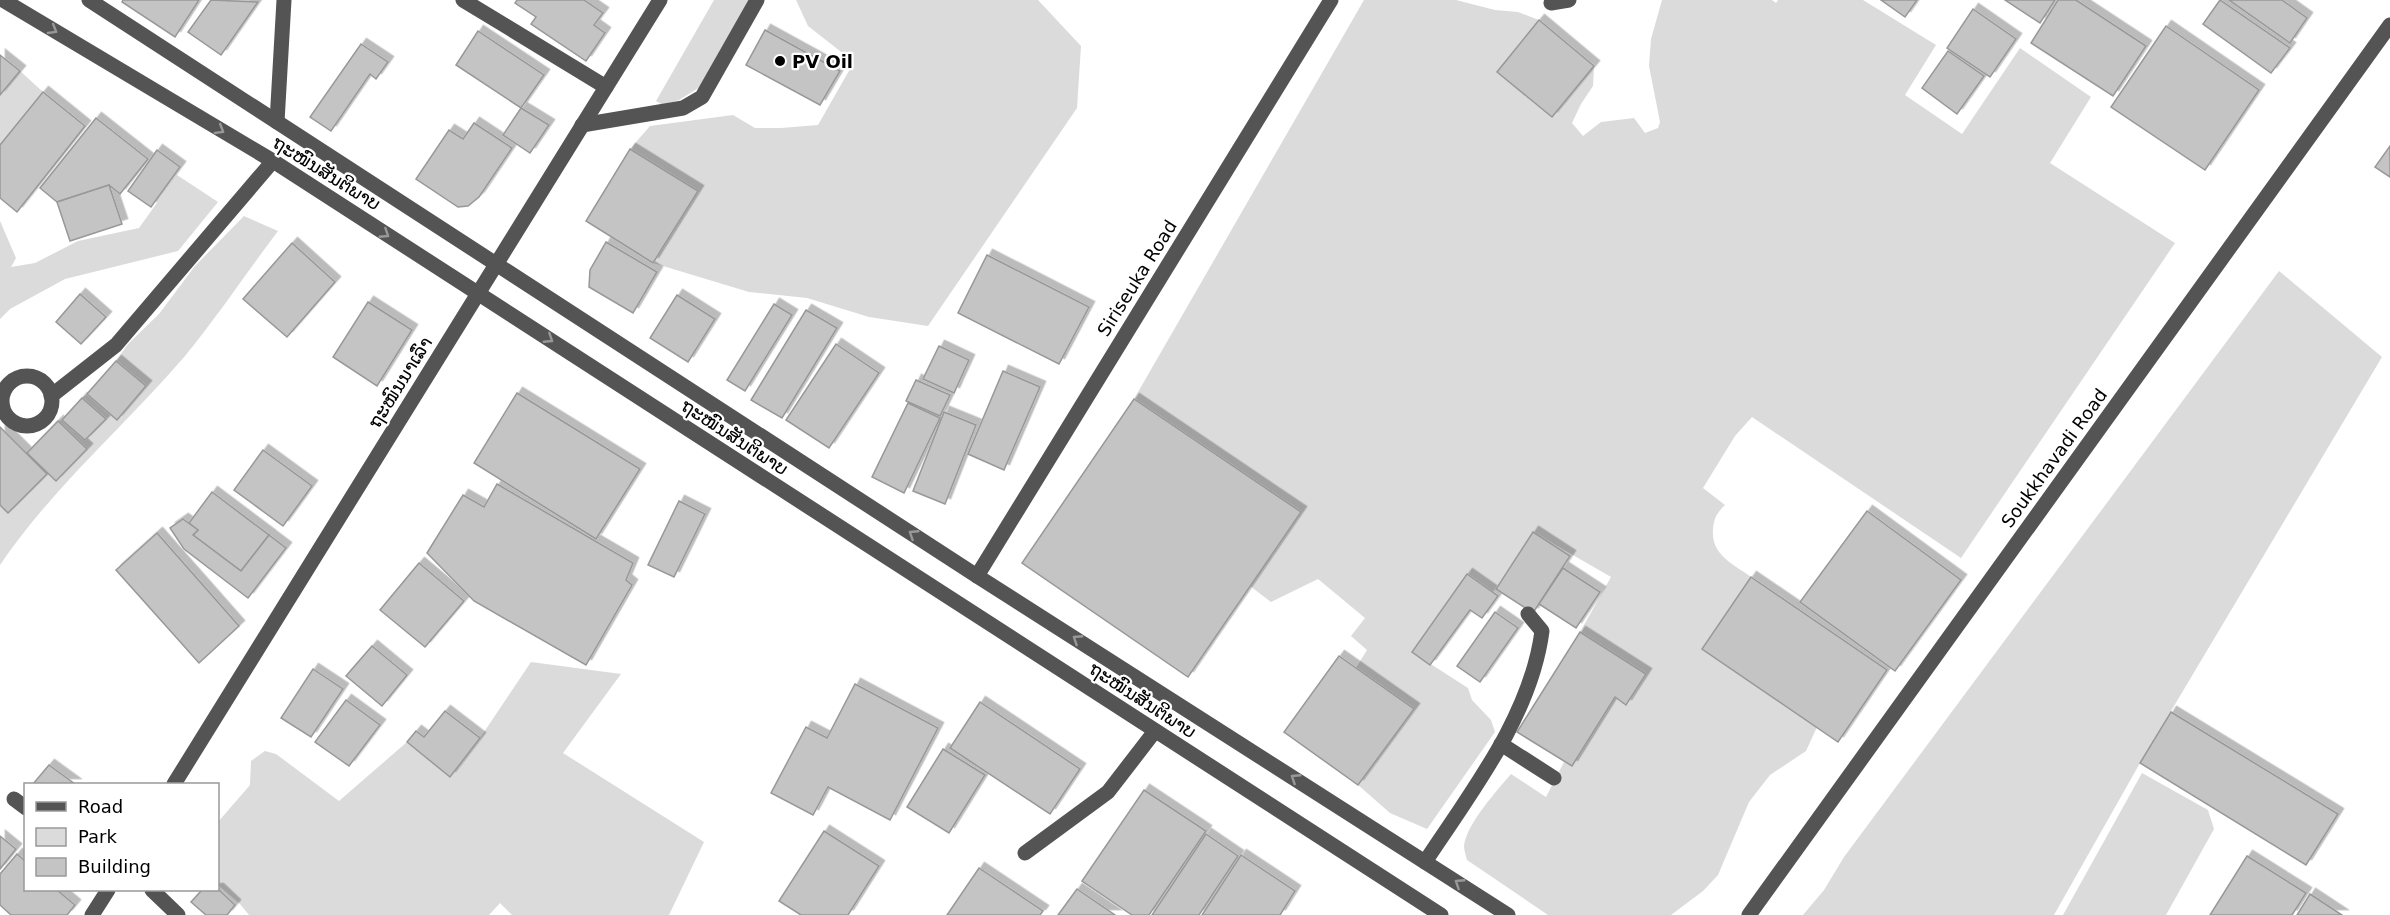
<svg xmlns="http://www.w3.org/2000/svg" width="2390" height="915" viewBox="0 0 2390 915" font-family="'DejaVu Sans','Noto Sans Lao',sans-serif">
<style>
.green{fill:#dbdbdb}
.building{fill:#c4c4c4;stroke:#989898;stroke-width:1.5;filter:url(#shadow)}
.lines{fill:none;stroke-linecap:round;stroke-linejoin:round}
.minor{stroke:#545454;stroke-width:15}
.oneway{stroke:#989898}
.poi-dot{fill:#000;stroke:#fff;stroke-width:2}
.labels{text-anchor:middle;dominant-baseline:central;stroke-width:4.5;stroke-linejoin:round;paint-order:stroke}
.poi-label{font-size:18px;font-weight:bold;fill:#000;stroke:#fff;text-anchor:start}
.street-label{font-size:18px;fill:#000;stroke:#fff}
</style>
<defs>
<filter id="shadow"><feDropShadow dx="5.5" dy="-5.5" stdDeviation="0" flood-color="#0004"/></filter>
</defs>
<rect width="100%" height="100%" fill="#fff"/>
<g class="green">
<path d="M714 0H754L708 82 679 100 663 105 656 101Z"/>
<path d="M796 0H1038L1081 46 1077 108 928 326 869 317 807 298 749 292 653 263 698 191 630 149 650 126 733 115 755 128H781L818 125 854 62 808 26Z"/>
<path d="M1364 0H1456L1495 10 1518 12 1539 20 1497 72 1552 117 1594 66 1593 86 1581 104 1572 123 1583 136 1601 122 1634 118 1645 133 1658 128 1660 122 1649 66 1651 39 1662 0H1772L1776 3 1778 0H1863L1936 45 1905 95 1962 134 2020 48 2091 97 2050 163 2175 243 1961 558 1752 417 1735 436 1703 488 1725 505C1716 514 1714 518 1713 530 1711 555 1733 564 1751 577L1702 649 1817 727 1806 751 1770 775 1749 802 1718 875 1703 891 1671 915H1548L1467 860C1466 856 1464 850 1464 846 1467 823 1496 792 1511 774L1546 797 1564 762 1572 766 1615 697 1627 705 1646 674 1580 632 1611 577 1533 532 1493 592 1467 574 1412 652 1468 688 1472 700 1491 720 1495 732 1427 829 1390 813 1358 785 1414 709 1356 668 1367 650 1351 636 1365 618 1318 579 1271 602 1250 586 1300 512 1134 399Z"/>
<path d="M20 71 43 92 0 145V95Z"/>
<path d="M177 175 218 202 178 251 65 279 10 309 0 319V221L16 258 11 267 35 263 78 241 139 228Z"/>
<path d="M244 216 278 231C247 272 218 316 185 356 125 426 52 488 0 565V505L8 513 27 454 57 480 87 449 58 421 62 420 86 440 105 419 82 398 87 394 117 420 145 387 116 361 128 344 159 314 195 266Z"/>
<path d="M2279 271 2382 357 2140 763 2054 915H1803L1824 890 1844 857Z"/>
<path d="M531 662 621 674 563 753 704 842 669 915H512L500 903 489 915H249L240 904 218 885V822L250 785 251 761 265 751 276 754 339 801 407 742 450 776 480 738Z"/>
<path d="M2142 773 2208 810 2214 829 2166 915H2063Z"/>
</g>
<g class="building">
<path d="M123 0H199L175 37 122 2Z"/>
<path d="M211 0 258 2 221 55 188 32Z"/>
<path d="M517 0H584L603 13 594 25 605 33 586 61 531 24 536 17 515 3Z"/>
<path d="M1881 0H1917L1905 17Z"/>
<path d="M2005 0H2055L2040 23Z"/>
<path d="M2058 0H2076L2146 46 2113 96 2031 43Z"/>
<path d="M2220 0 2290 48 2271 73 2203 24Z"/>
<path d="M2229 0H2282L2307 18 2290 43Z"/>
<path d="M1973 9 2016 39 1990 77 1947 48Z"/>
<path d="M1539 20 1594 66 1552 117 1497 72Z"/>
<path d="M2166 26 2259 90 2205 170 2111 107Z"/>
<path d="M765 30 840 71 820 105 746 65Z"/>
<path d="M478 31 544 75 521 108 456 65Z"/>
<path d="M361 44 388 62 376 79 370 74 331 131 310 117Z"/>
<path d="M1948 51 1984 76 1957 114 1922 88Z"/>
<path d="M0 55 20 71 0 95Z"/>
<path d="M43 92 85 126 17 212 0 198V145Z"/>
<path d="M521 108 549 125 530 153 503 135Z"/>
<path d="M96 118 148 159 120 194 109 185 57 202 40 188Z"/>
<path d="M474 123 512 148 479 197 468 206 458 207 416 179 449 130 463 139Z"/>
<path d="M2390 146V177L2375 167Z"/>
<path d="M630 149 698 191 653 263 586 221Z"/>
<path d="M157 150 180 167 151 207 128 191Z"/>
<path d="M109 185 122 224 70 241 57 202Z"/>
<path d="M606 242 657 272 633 313 589 287 590 270Z"/>
<path d="M292 243 335 282 287 337 243 299Z"/>
<path d="M987 255 1089 307 1059 364 958 313Z"/>
<path d="M80 294 106 317 81 344 56 322Z"/>
<path d="M677 295 715 319 688 362 650 338Z"/>
<path d="M368 302 412 330 377 386 333 357Z"/>
<path d="M774 304 792 315 745 391 727 380Z"/>
<path d="M806 310 837 328 782 418 751 400Z"/>
<path d="M836 344 879 373 829 448 786 420Z"/>
<path d="M939 346 969 360 954 393 923 379Z"/>
<path d="M116 361 146 386 117 420 87 394Z"/>
<path d="M1003 371 1040 387 1004 470 968 454Z"/>
<path d="M916 380 950 395 940 416 906 401Z"/>
<path d="M517 393 640 469 596 539 474 463Z"/>
<path d="M82 398 106 419 85 440 62 420Z"/>
<path d="M1134 399 1301 512 1188 677 1022 563Z"/>
<path d="M908 403 940 418 904 493 872 477Z"/>
<path d="M944 412 976 425 945 504 913 491Z"/>
<path d="M58 421 87 449 56 481 27 453Z"/>
<path d="M0 427 47 474 8 513 0 505Z"/>
<path d="M263 450 312 486 283 526 234 490Z"/>
<path d="M497 484 633 563 626 580 632 585 586 665 474 601 427 553 463 495 484 507Z"/>
<path d="M212 492 269 535 241 571 193 535 198 530 189 523Z"/>
<path d="M679 501 705 514 674 577 648 565Z"/>
<path d="M1867 511 1961 580 1895 671 1800 602Z"/>
<path d="M183 519 198 530 193 535 241 571 269 535 286 548 248 598 184 549 170 528Z"/>
<path d="M1533 532 1570 556 1533 613 1496 589Z"/>
<path d="M157 533 239 626 199 663 116 570Z"/>
<path d="M419 563 464 601 425 647 380 610Z"/>
<path d="M1563 568 1600 592 1576 628 1539 604Z"/>
<path d="M1467 574 1498 596 1482 618 1470 610 1430 665 1412 652Z"/>
<path d="M1751 577 1887 670 1838 742 1702 649Z"/>
<path d="M1495 612 1518 628 1480 682 1457 666Z"/>
<path d="M1580 632 1646 674 1626 705 1615 697 1572 766 1517 732Z"/>
<path d="M372 646 407 675 382 706 346 676Z"/>
<path d="M1339 656 1414 709 1358 785 1284 732Z"/>
<path d="M313 669 343 689 311 737 281 718Z"/>
<path d="M855 684 938 728 890 820 828 787 813 815 771 793 806 727 827 738Z"/>
<path d="M346 700 380 725 349 766 315 742Z"/>
<path d="M980 702 1080 769 1050 814 950 748Z"/>
<path d="M445 711 480 738 450 777 407 742 416 731 424 737Z"/>
<path d="M2171 712 2338 814 2306 865 2140 763Z"/>
<path d="M943 749 985 775 949 833 907 807Z"/>
<path d="M49 765 75 784H33Z"/>
<path d="M1144 790 1206 831 1149 915H1132L1082 881Z"/>
<path d="M824 831 879 866 848 915H801L779 901Z"/>
<path d="M1206 834 1238 856 1199 915H1152Z"/>
<path d="M0 836 16 849 0 869Z"/>
<path d="M17 854 26 862V890H57L75 905 67 915H11L0 905V874Z"/>
<path d="M1241 855 1295 891 1280 915H1202Z"/>
<path d="M2247 856 2306 893 2292 915H2210Z"/>
<path d="M979 868 1043 911 1040 915H947Z"/>
<path d="M218 889 235 905 227 915H206L191 902 202 890Z"/>
<path d="M1077 889 1115 915H1058Z"/>
<path d="M2310 894 2342 915H2297Z"/>
</g>
<g class="lines">
<g class="minor">
<path d="M3 0 273 161 1441 915"/>
<path d="M89 0 977 576 1508 915"/>
<path d="M463 0 606 87"/>
<path d="M1551 3 1569 0"/>
<path d="M277 122 284 0"/>
<path d="M582 125 683 108 702 97 757 0"/>
<circle cx="27" cy="401" r="25"/>
<path d="M51 396 116 345 273 161"/>
<path d="M977 576 1331 0"/>
<path d="M1501 744 1554 778"/>
<path d="M174 784 660 0"/>
<path d="M14 799 26 808"/>
<path d="M1025 853 1108 792 1155 731"/>
<path d="M1425 862C1471 792 1531 716 1542 631L1528 614"/>
<path d="M152 890 178 915"/>
<path d="M92 915 108 890"/>
<path d="M1749 915 2390 25"/>
</g>
</g>
<defs><path id="oneway-chevron" d="M-2-3.5L2.5 0L-2 3.5" fill="none" stroke-width="1.6" stroke-linecap="round" stroke-linejoin="round" transform="scale(1.5)"/></defs>
<g class="oneway">
<use href="#oneway-chevron" transform="translate(53 30) rotate(31)"/>
<use href="#oneway-chevron" transform="translate(220 130) rotate(31)"/>
<use href="#oneway-chevron" transform="translate(385 234) rotate(33)"/>
<use href="#oneway-chevron" transform="translate(549 339) rotate(33)"/>
<use href="#oneway-chevron" transform="translate(913 534) rotate(-147)"/>
<use href="#oneway-chevron" transform="translate(1077 639) rotate(-147)"/>
<use href="#oneway-chevron" transform="translate(1295 778) rotate(-147)"/>
<use href="#oneway-chevron" transform="translate(1459 883) rotate(-147)"/>
</g>
<circle class="poi-dot" cx="780" cy="61" r="6"/>
<g class="labels">
<g class="poi-label">
<text x="792" y="61">PV Oil</text>
</g>
<g class="street-label">
<text transform="translate(327 173) rotate(32)">ຖະໜົນສັນຕິພາບ</text>
<text transform="translate(1137 278) rotate(-58)">Siriseuka Road</text>
<text transform="translate(400 382) rotate(-58)">ຖະໜົນນາເລົ່າ</text>
<text transform="translate(735 437) rotate(33)">ຖະໜົນສັນຕິພາບ</text>
<text transform="translate(2054 458) rotate(-54)">Soukkhavadi Road</text>
<text transform="translate(1143 700) rotate(33)">ຖະໜົນສັນຕິພາບ</text>
</g>
</g>
<rect x="24" y="783" width="195" height="108" fill="#ffffff" stroke="#999999" stroke-width="1.5"/>
<rect x="36" y="802" width="30" height="9" fill="#545454" stroke="#999999" stroke-width="1.5"/>
<text x="78" y="813" font-size="18" fill="#000000">Road</text>
<rect x="36" y="828" width="30" height="18" fill="#dbdbdb" stroke="#999999" stroke-width="1.5"/>
<text x="78" y="843" font-size="18" fill="#000000">Park</text>
<rect x="36" y="858" width="30" height="18" fill="#c4c4c4" stroke="#999999" stroke-width="1.5"/>
<text x="78" y="873" font-size="18" fill="#000000">Building</text>
</svg>
